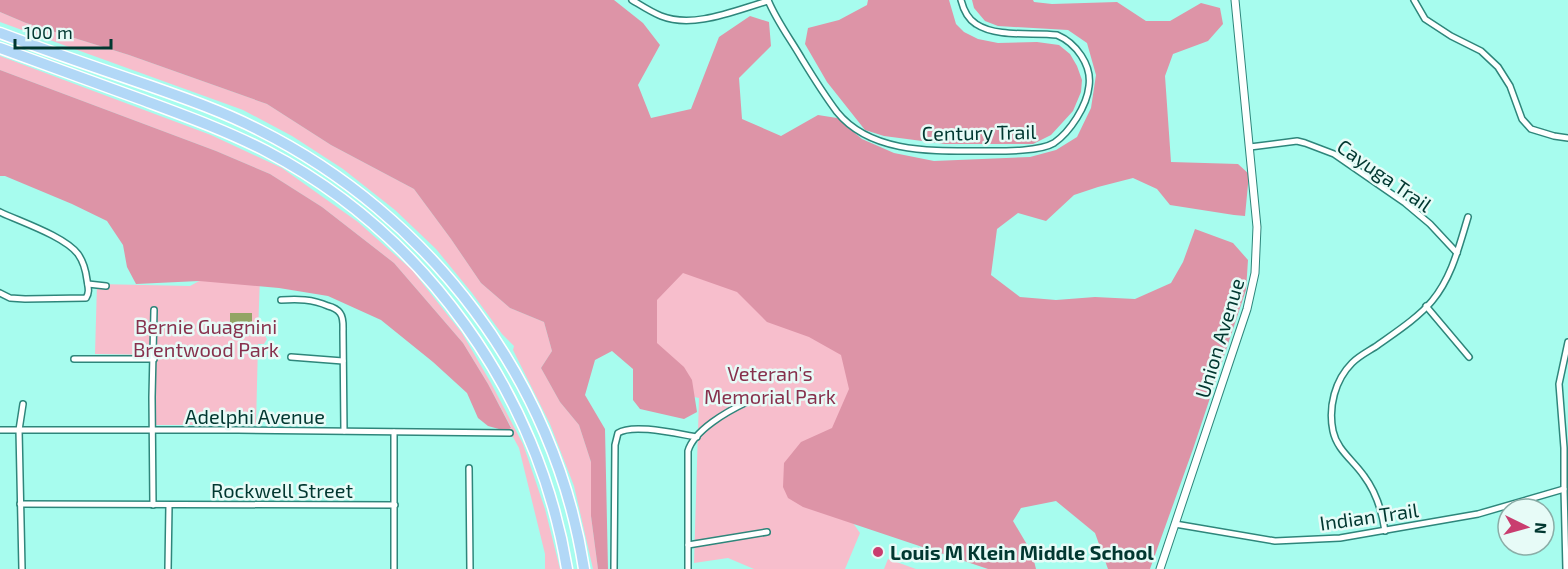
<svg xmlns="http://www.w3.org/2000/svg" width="1568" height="569" viewBox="0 0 1568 569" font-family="'Exo 2',sans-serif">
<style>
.green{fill:#f7becc}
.forest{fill:#dd94a7}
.water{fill:#92a565}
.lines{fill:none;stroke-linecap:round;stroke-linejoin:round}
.minor-casing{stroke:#2e867b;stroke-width:8}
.tertiary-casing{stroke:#2e867b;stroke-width:9}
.motorway-casing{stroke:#fff;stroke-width:13}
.minor{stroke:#fff;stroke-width:5}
.tertiary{stroke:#fff;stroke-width:7}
.motorway{stroke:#b2d8f7;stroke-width:10}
.poi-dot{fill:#c93d6f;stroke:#e7fbf7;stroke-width:2}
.labels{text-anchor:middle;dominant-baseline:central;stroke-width:5;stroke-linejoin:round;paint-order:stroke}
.street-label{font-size:20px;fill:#013730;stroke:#e7fbf7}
.park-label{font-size:20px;fill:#87314d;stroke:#e7fbf7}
.poi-label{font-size:20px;font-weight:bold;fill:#013730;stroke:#e7fbf7;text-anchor:start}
</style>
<rect width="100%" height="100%" fill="#a7fcee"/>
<g class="green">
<path d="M0 12 26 23 129 55 267 104 331 145 414 189 451 239 481 283 510 308 544 322 552 351 541 368 560 402 579 425 591 462V516L598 569H593L574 486 550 424 513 350 514 346 502 334 472 293 436 249 395 210 343 169 292 136 243 110 0 22Z"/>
<path d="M0 56 211 135 282 168 358 222 412 270 462 333 491 383 523 444 545 509 560 569H545V554L519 448 513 437H508L506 431 511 427 488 384 463 343 394 263 322 207 270 174 216 151 0 70Z"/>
<path d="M690 251 749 277 859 368 851 520 860 533 845 569H754L728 558 694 563 699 398 639 385 650 280Z"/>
<path d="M210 275 260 276 258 334H264L267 339 264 344H258L256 425H154L156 355 95 354 97 284 190 286Z"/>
<path d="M888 559 916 569H884Z"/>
</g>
<g class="forest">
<path d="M0 0H614L643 23 660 45 638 85 651 118 691 109 719 37 750 16 769 22 771 46 739 78 742 119 781 136 818 115 837 118 862 139 894 153 934 161 1030 157 1056 150 1077 137 1091 108 1096 75 1087 43 1068 30 998 26 985 21 974 8 972 0H1033L1034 2 1052 4 1117 2 1146 21H1170L1201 3 1220 8 1223 24 1208 41 1173 54 1165 76 1171 162 1238 164 1249 174 1245 216 1234 215 1170 205 1157 189 1133 178 1098 187 1074 195 1046 221 1018 213 997 229 991 275 1020 297 1056 300 1095 297 1135 299 1171 283 1183 262 1195 229 1233 243 1248 260 1246 290 1193 449 1150 569H1108L1095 533 1056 501 1021 508 1013 521 1032 553 1036 569H988L803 507 788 498 783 487 784 463 801 442 832 428 849 389 841 355 809 337 767 322 737 292 683 273 657 300V343L684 367 692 380 697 412 684 419 640 409 633 400V369L612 351 595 360 585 395 605 429 608 569H598L591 516V462L579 425 560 402 541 368 552 351 544 322 510 308 481 283 451 239 414 189 331 145 267 104 129 55 26 23 0 12Z"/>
<path d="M868 0H949L956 24 964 32 978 39 998 43 1037 42 1059 45 1070 54 1077 66 1082 80 1081 92 1073 111 1051 135 1033 144H945L884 136 865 130 827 82 805 44 808 28 839 20 867 5Z"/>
<path d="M0 70 216 151 270 174 322 207 394 263 463 343 488 384 511 428 506 431 488 426 478 418 467 393 433 362 381 320 328 296 279 288 199 281 136 284 127 267 123 245 107 221 72 204 5 176H0Z"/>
</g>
<path class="water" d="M230 313H252V328L230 327Z"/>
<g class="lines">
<g class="minor-casing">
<g id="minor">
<path d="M632 0C642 6 651 12 661 16 694 29 736 10 768 1"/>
<path d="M768 0C776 20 791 40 802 59 813 77 825 96 837 112 871 154 934 151 982 151 1000 151 1039 152 1054 143 1070 132 1087 106 1089 86 1092 65 1076 43 1057 35 1033 32 997 38 976 24 968 19 963 8 961 0"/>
<path d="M1414 0 1425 19 1451 36 1481 51 1498 67 1510 86 1522 119 1531 129 1554 136 1568 138"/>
<path d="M1250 147 1297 141 1305 143 1334 154 1405 203 1430 224 1457 253"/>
<path d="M0 212C21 222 64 236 78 254 83 261 86 272 87 280 88 287 90 292 86 298L25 299 10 298 0 293"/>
<path d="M88 284 106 286"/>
<path d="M281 300C298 299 312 299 328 306 332 307 337 309 340 313 344 318 343 326 343 332L344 431"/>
<path d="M1426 306 1469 357"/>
<path d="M291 357 343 361"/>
<path d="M74 359H154"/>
<path d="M0 430H238L510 433"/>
<path d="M469 468 470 569"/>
<path d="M20 504 395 505"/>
<path d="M153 505 152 397 154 310"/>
<path d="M1175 524 1275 541 1340 538 1478 514 1564 489"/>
<path d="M1385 531C1382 511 1376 492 1364 476 1353 460 1337 450 1333 431 1328 407 1335 380 1352 363 1359 356 1367 352 1375 347 1393 334 1418 318 1432 301 1452 277 1459 246 1468 217"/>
<path d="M688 545 767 532"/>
<path d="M22 569 19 430 23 404"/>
<path d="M168 569 169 505"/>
<path d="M394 569V432"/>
<path d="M614 569 615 445 618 433C633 423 678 434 697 437"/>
<path d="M688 569V451C694 430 728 411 747 402"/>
<path d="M1566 569 1564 489V448L1559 384 1568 342"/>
</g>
</g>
<g class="tertiary-casing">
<path id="tertiary" d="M1160 569 1247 309 1255 273 1257 227 1235 0"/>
</g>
<g class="motorway-casing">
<g id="motorway">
<path d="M0 33C50 52 100 69 150 86 187 99 224 112 259 130 429 215 555 380 584 569"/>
<path d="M0 48C47 65 93 82 140 99 183 115 225 130 266 151 425 234 538 393 567 569"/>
</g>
</g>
<use href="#minor" class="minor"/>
<use href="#tertiary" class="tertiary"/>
<use href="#motorway" class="motorway"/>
</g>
<circle class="poi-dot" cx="878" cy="552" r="6"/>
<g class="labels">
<g class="street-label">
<text transform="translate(979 132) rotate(-1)">Century Trail</text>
<text transform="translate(1385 175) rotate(35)">Cayuga Trail</text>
<text transform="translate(1219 338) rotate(-73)">Union Avenue</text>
<text x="255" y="416">Adelphi Avenue</text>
<text x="282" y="490">Rockwell Street</text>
<text transform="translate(1369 516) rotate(-8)">Indian Trail</text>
</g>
<g class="park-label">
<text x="206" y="326">Bernie Guagnini<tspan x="206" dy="23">Brentwood Park</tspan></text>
<text x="770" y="373">Veteran's<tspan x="770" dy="23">Memorial Park</tspan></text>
</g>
<g class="poi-label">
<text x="890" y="552">Louis M Klein Middle School</text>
</g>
</g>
<g transform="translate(1526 527) rotate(95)"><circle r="28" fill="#e7fbf7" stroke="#8bada7" stroke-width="1.5"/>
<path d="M0-4.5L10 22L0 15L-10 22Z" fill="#c93d6f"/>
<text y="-9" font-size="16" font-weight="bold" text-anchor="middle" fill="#013730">N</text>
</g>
<path d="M15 39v9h96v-9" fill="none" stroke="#013730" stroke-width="3"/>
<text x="24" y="39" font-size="18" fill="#013730" stroke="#e7fbf7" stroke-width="4.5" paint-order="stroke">100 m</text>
</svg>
